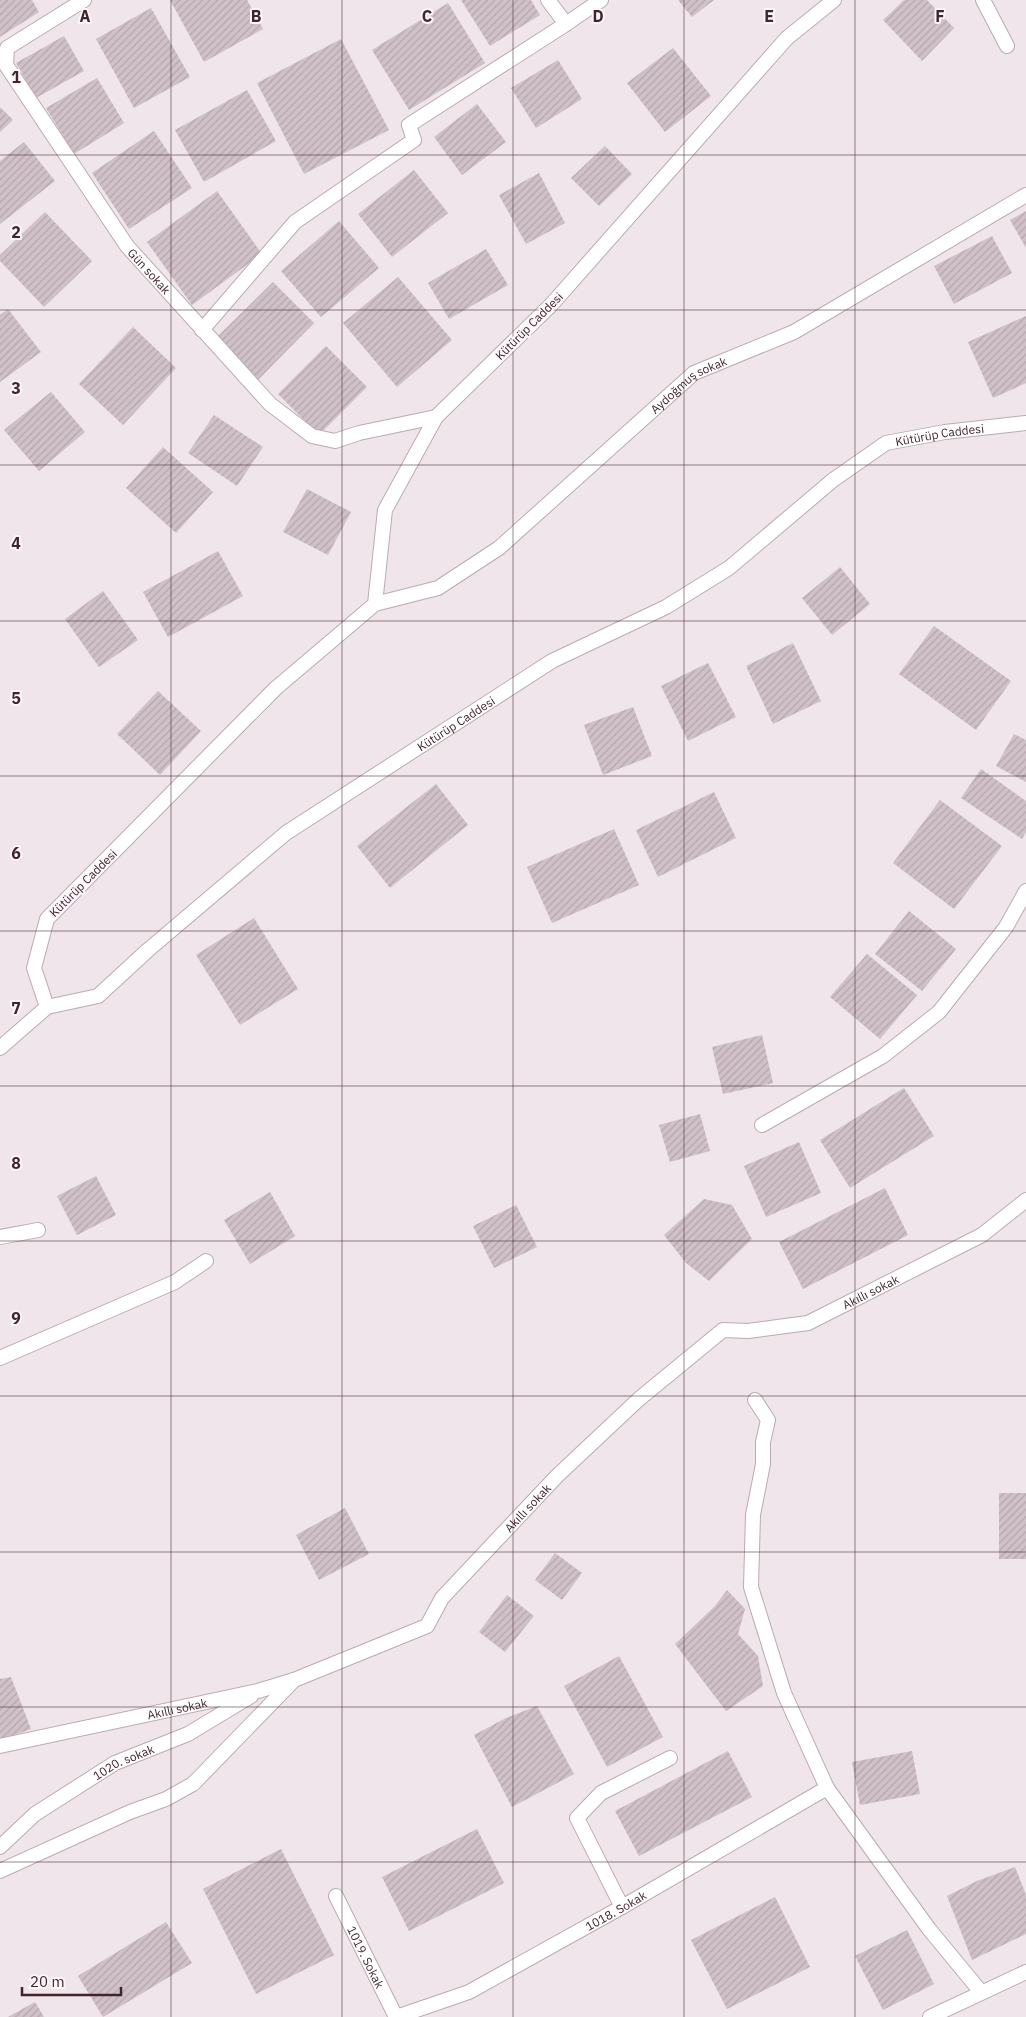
<svg xmlns="http://www.w3.org/2000/svg" width="1026" height="2017" viewBox="0 0 1026 2017" font-family="'IBM Plex Sans',sans-serif">
<style>
.building{fill:url(#building-hatch)}
.lines{fill:none;stroke-linecap:round;stroke-linejoin:round}
.service-casing{stroke:#bbabb1;stroke-width:16}
.minor-casing{stroke:#bbabb1;stroke-width:16}
.service{stroke:#fff;stroke-width:14}
.minor{stroke:#fff;stroke-width:14}
.grid{fill:none;stroke:#42242d;stroke-width:1;stroke-opacity:0.55}
.labels{text-anchor:middle;dominant-baseline:central;stroke-width:4;stroke-linejoin:round;paint-order:stroke}
.street-label{font-size:12px;fill:#42242d;stroke:#fbf6f9}
.grid-label{font-size:16px;text-anchor:middle;font-weight:bold;fill:#42242d;stroke:#fbf6f9;stroke-width:4;stroke-linejoin:round;paint-order:stroke}
</style>
<defs>
<pattern id="building-hatch" width="6" height="6" patternUnits="userSpaceOnUse" patternTransform="scale(1.25)"><rect width="6" height="6" fill="#d0c1c8"/><path d="M-1 1l2-2M0 6l6-6M5 7l2-2" fill="none" stroke="#b4a6ac"/></pattern>
</defs>
<rect width="100%" height="100%" fill="#efe5ea"/>
<g class="building">
<path d="M0 0H32L39 12 0 37Z"/>
<path d="M170 0H247L263 29 204 62Z"/>
<path d="M461 0H531L540 15 490 46Z"/>
<path d="M678 0H714L692 17Z"/>
<path d="M904 0H927L954 28 922 61 883 20Z"/>
<path d="M448 3 485 63 409 110 372 50Z"/>
<path d="M151 8 190 77 134 108 96 39Z"/>
<path d="M64 36 84 71 36 98 16 63Z"/>
<path d="M341 39 389 130 304 174 257 83Z"/>
<path d="M673 48 711 96 665 132 627 83Z"/>
<path d="M558 60 582 99 536 128 511 88Z"/>
<path d="M97 78 124 123 74 154 46 108Z"/>
<path d="M247 90 276 141 204 182 175 130Z"/>
<path d="M477 104 506 142 462 175 434 137Z"/>
<path d="M0 107 13 120 0 132Z"/>
<path d="M154 131 192 188 129 229 92 173Z"/>
<path d="M24 142 55 181 0 224V161Z"/>
<path d="M605 146 632 174 599 206 571 178Z"/>
<path d="M414 170 448 213 392 257 358 214Z"/>
<path d="M539 173 565 223 526 244 499 195Z"/>
<path d="M217 191 262 254 192 305 147 242Z"/>
<path d="M1026 211V248L1010 220Z"/>
<path d="M45 212 92 261 44 307 0 261V255Z"/>
<path d="M339 221 379 268 321 317 281 271Z"/>
<path d="M992 236 1012 273 954 304 934 266Z"/>
<path d="M486 249 508 285 449 319 428 283Z"/>
<path d="M398 277 452 340 397 387 343 323Z"/>
<path d="M273 282 314 323 258 380 216 338Z"/>
<path d="M8 309 41 352 0 382V315Z"/>
<path d="M1026 316V383L993 398 968 342Z"/>
<path d="M133 327 176 368 123 425 79 384Z"/>
<path d="M326 346 367 387 319 435 278 394Z"/>
<path d="M51 392 85 432 39 471 4 430Z"/>
<path d="M214 415 263 447 237 486 188 453Z"/>
<path d="M163 447 213 492 176 533 126 488Z"/>
<path d="M307 489 351 512 328 555 283 532Z"/>
<path d="M218 551 243 596 168 637 143 592Z"/>
<path d="M840 567 870 604 832 635 802 598Z"/>
<path d="M103 591 138 640 99 667 65 619Z"/>
<path d="M934 626 1011 681 976 730 899 674Z"/>
<path d="M793 643 821 701 773 724 746 666Z"/>
<path d="M708 663 736 717 688 741 661 686Z"/>
<path d="M158 691 201 731 160 775 117 734Z"/>
<path d="M633 707 652 756 603 775 584 725Z"/>
<path d="M1014 734 1026 740V782L996 766Z"/>
<path d="M981 769 1026 801V832L1022 839 961 798Z"/>
<path d="M436 784 468 825 390 888 357 846Z"/>
<path d="M714 792 736 838 658 877 636 830Z"/>
<path d="M940 800 1002 846 954 909 893 863Z"/>
<path d="M614 829 639 885 552 923 527 867Z"/>
<path d="M909 911 956 949 922 991 875 954Z"/>
<path d="M254 918 298 989 240 1025 196 955Z"/>
<path d="M867 954 917 995 880 1039 830 997Z"/>
<path d="M762 1035 773 1083 723 1094 712 1047Z"/>
<path d="M904 1088 934 1136 850 1188 820 1140Z"/>
<path d="M700 1114 710 1151 670 1162 659 1125Z"/>
<path d="M799 1142 821 1193 766 1217 744 1166Z"/>
<path d="M96 1176 116 1215 77 1235 57 1196Z"/>
<path d="M885 1188 908 1235 803 1289 779 1242Z"/>
<path d="M270 1192 295 1236 250 1264 224 1220Z"/>
<path d="M704 1199 732 1205 752 1239 709 1281 686 1263 664 1235Z"/>
<path d="M516 1205 537 1247 494 1268 473 1226Z"/>
<rect x="999" y="1493" width="27" height="66"/>
<path d="M345 1508 369 1554 319 1580 296 1535Z"/>
<path d="M555 1553 582 1573 562 1600 535 1580Z"/>
<path d="M727 1590 745 1609 738 1634 758 1656 763 1686 726 1711 675 1644 715 1606Z"/>
<path d="M507 1595 534 1616 505 1652 479 1632Z"/>
<path d="M619 1656 663 1737 607 1767 564 1686Z"/>
<path d="M11 1677 31 1729 0 1740V1679Z"/>
<path d="M537 1706 574 1774 512 1807 474 1735 506 1718Z"/>
<path d="M728 1751 752 1797 639 1856 615 1811Z"/>
<path d="M912 1751 920 1794 860 1805 852 1762Z"/>
<path d="M477 1829 504 1883 409 1931 382 1877Z"/>
<path d="M281 1849 334 1955 256 1994 203 1889Z"/>
<path d="M1015 1867 1026 1895V1934L972 1960 947 1896 977 1881Z"/>
<path d="M775 1897 810 1967 727 2009 691 1940Z"/>
<path d="M166 1922 192 1963 103 2017 78 1976Z"/>
<path d="M907 1930 934 1984 883 2010 855 1956Z"/>
<path d="M35 2002 44 2017H8Z"/>
</g>
<g class="lines">
<g class="service-casing">
<g id="service">
<path d="M548 0 566 24"/>
<path d="M983 0 1007 46"/>
<path d="M202 330 295 222 414 140 409 125 566 24 601 0"/>
<path d="M0 1237 38 1230"/>
<path d="M0 1358 175 1282 206 1261"/>
<path d="M0 1871 130 1812 166 1799 193 1784 294 1680"/>
<path d="M622 1907 577 1818 601 1793 670 1758"/>
</g>
</g>
<g class="minor-casing">
<g id="minor">
<path id="s1" d="M84 0 7 48 6 65 127 246 270 404 312 436 335 441 359 433 436 417"/>
<path id="s2" d="M834 0 787 38 551 305 436 417 385 510 375 604 276 688 47 919 34 968 47 1007 98 996 148 950 286 833 552 661 666 607 729 568 833 480 886 443 945 432 1026 423"/>
<path id="s3" d="M375 604 438 588 499 548 694 373 794 332 1026 195"/>
<path d="M0 1048 47 1007"/>
<path d="M762 1125 883 1056 939 1012 1006 927 1026 891"/>
<path d="M755 1400 768 1420 763 1442V1464L753 1515 751 1587 784 1693 827 1788 929 1929 981 1992"/>
<path id="s4" d="M0 1746 258 1691 294 1680 427 1626 442 1598 557 1476 639 1399 723 1330 748 1331 808 1323 982 1235 1026 1200"/>
<path id="s5" d="M0 1847 35 1814 115 1763 188 1734 251 1696"/>
<path id="s6" d="M336 1896 396 2017"/>
<path id="s7" d="M396 2017 469 1992 622 1907 827 1788"/>
<path d="M930 2017 1026 1972"/>
</g>
</g>
<use href="#service" class="service"/>
<use href="#minor" class="minor"/>
</g>
<path class="grid" d="M171 0V2017M342 0V2017M513 0V2017M684 0V2017M855 0V2017M0 155H1026M0 310H1026M0 465H1026M0 621H1026M0 776H1026M0 931H1026M0 1086H1026M0 1241H1026M0 1396H1026M0 1552H1026M0 1707H1026M0 1862H1026"/>
<g class="labels">
<g class="street-label">
<text stroke="none"><textPath href="#s1" startOffset="359">Gün sokak</textPath></text>
<text transform="translate(529 326) rotate(-45)">Kütürüp Caddesi</text>
<text stroke="none"><textPath href="#s3" startOffset="389">Aydoğmuş sokak</textPath></text>
<text stroke="none"><textPath href="#s2" startOffset="2398">Kütürüp Caddesi</textPath></text>
<text stroke="none"><textPath href="#s2" startOffset="1828">Kütürüp Caddesi</textPath></text>
<text transform="translate(83 883) rotate(-45)">Kütürüp Caddesi</text>
<text stroke="none"><textPath href="#s4" startOffset="1021">Akıllı sokak</textPath></text>
<text stroke="none"><textPath href="#s4" startOffset="601">Akıllı sokak</textPath></text>
<text stroke="none"><textPath href="#s4" startOffset="181">Akıllı sokak</textPath></text>
<text stroke="none"><textPath href="#s5" startOffset="151">1020. sokak</textPath></text>
<text stroke="none"><textPath href="#s7" startOffset="245">1018. Sokak</textPath></text>
<text stroke="none"><textPath href="#s6" startOffset="68">1019. Sokak</textPath></text>
</g>
</g>
<g class="grid-label">
<text x="85" y="22">A</text>
<text x="256" y="22">B</text>
<text x="427" y="22">C</text>
<text x="598" y="22">D</text>
<text x="769" y="22">E</text>
<text x="940" y="22">F</text>
<text x="16" y="83">1</text>
<text x="16" y="238">2</text>
<text x="16" y="394">3</text>
<text x="16" y="549">4</text>
<text x="16" y="704">5</text>
<text x="16" y="859">6</text>
<text x="16" y="1014">7</text>
<text x="16" y="1169">8</text>
<text x="16" y="1324">9</text>
</g>
<path d="M22 1987v8h99v-8" fill="none" stroke="#42242d" stroke-width="2.5"/>
<text x="30" y="1987" font-size="15" fill="#42242d" stroke="#fbf6f9" stroke-width="4" paint-order="stroke">20 m</text>
</svg>
